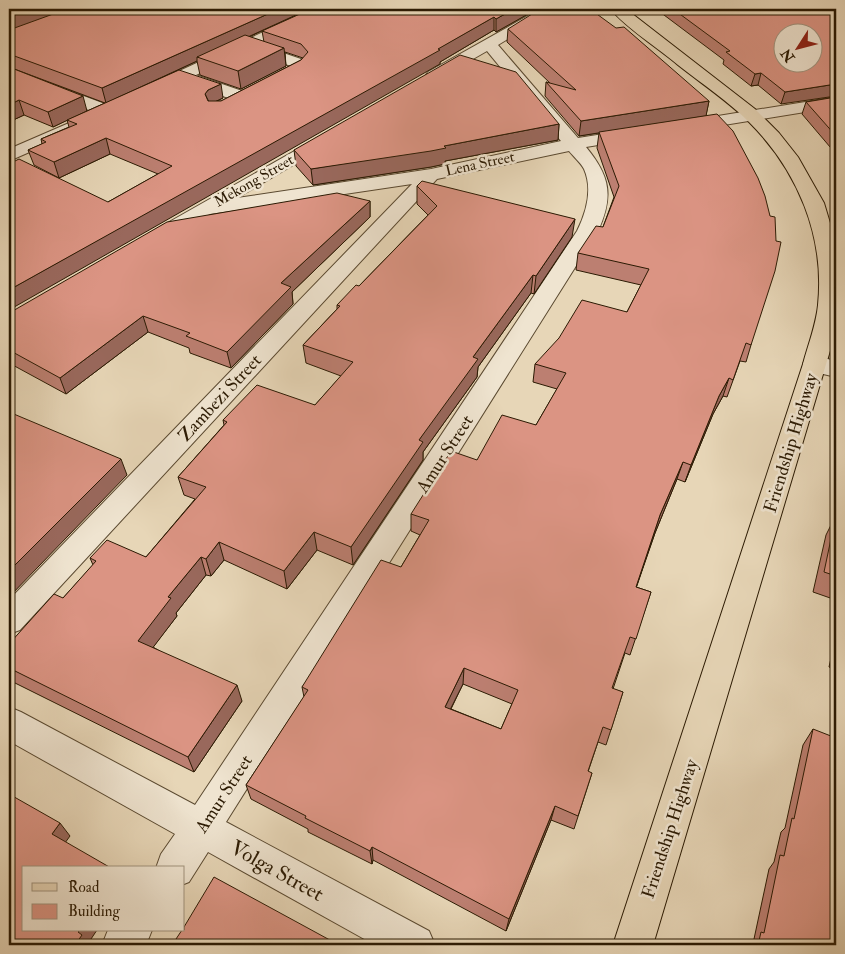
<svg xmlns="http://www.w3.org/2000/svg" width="845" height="954" viewBox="0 0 845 954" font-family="'IM FELL Double Pica',serif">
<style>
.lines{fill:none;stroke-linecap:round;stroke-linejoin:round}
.minor-casing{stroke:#5a4930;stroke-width:2}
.major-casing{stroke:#2b1a03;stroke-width:2}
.minor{fill:#efe4d0;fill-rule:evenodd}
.major{fill:#e7d6b7;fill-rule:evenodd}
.wall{fill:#bc7f71;stroke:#2b1a03;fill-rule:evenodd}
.shaded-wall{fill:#99685c;stroke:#2b1a03}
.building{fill:#db9483;stroke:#2b1a03;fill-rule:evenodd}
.labels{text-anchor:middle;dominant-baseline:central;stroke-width:5;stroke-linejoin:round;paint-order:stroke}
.far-street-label{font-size:15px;fill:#2b1a03;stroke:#efe4d0}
.street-label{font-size:18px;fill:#2b1a03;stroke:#efe4d0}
.near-street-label{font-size:21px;fill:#2b1a03;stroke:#efe4d0}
</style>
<rect width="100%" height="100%" fill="#e7d6b7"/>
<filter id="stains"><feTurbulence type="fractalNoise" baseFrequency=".004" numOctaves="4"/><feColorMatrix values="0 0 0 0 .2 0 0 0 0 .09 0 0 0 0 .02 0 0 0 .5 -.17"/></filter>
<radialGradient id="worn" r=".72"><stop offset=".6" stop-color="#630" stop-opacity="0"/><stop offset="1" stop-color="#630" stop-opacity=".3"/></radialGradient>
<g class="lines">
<g class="minor-casing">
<g id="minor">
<path d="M313 9H331L260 45 301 59 307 66C299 77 278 90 264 86L262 83 264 80 291 66 247 51 196 75 248 93 250 97 248 101H236L183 81 153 94 145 89 147 86Z"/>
<path d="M540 9H557L498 45 578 138 635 129 641 130 644 134 641 138 635 139 586 147C610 176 614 196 598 231L226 822 429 931 435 945H375L208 852 189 882 184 884V868H156L161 854 175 834 9 741V707L21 712 195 805 577 231C586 213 593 189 584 169 581 163 573 156 569 151L437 179 20 630 9 634V600L412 184 210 214 162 242 155 244 148 242 145 238 148 234 328 132 334 133 337 137 334 141 237 198 431 169 561 141 487 51 440 78H428L426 75 428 72Z"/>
<path d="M9 68 113 107 116 111 113 115H101L9 78Z"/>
<path d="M836 97V107L687 131 681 130 678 126 681 122 687 121Z"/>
<path d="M76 120 82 121 85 125 82 129 9 161V149Z"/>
<path d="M815 356 836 361V377L806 370 803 364 806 358Z"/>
<path d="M108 930H152L146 945H102Z"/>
</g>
</g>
<g class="major-casing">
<path id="major" d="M611 9H626L755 109 779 133 798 157 824 203 836 243 835 334 653 945H613L803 364C808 345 816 325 818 305 825 236 798 171 749 122 728 101 702 84 678 65 662 51 622 25 611 9Z"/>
</g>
<use href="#minor" class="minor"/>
<use href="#major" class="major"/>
</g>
<g class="wall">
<path d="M9 9H309L249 37 264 42 262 31 537 9 496 32 494 30 440 62V64L108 202 158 174 110 154 59 178 34 165 28 150 42 144 41 139 69 127 67 120 53 127 24 115 9 122V67L87 111 105 103 9 67ZM285 52 303 58 301 60 221 101H217L223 98 146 85 197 61 200 75 241 89 286 66Z"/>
<path d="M656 9H836L781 104 758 85 751 86 723 64 724 60Z"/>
<path d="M508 29 709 101 706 115 751 345 746 362 740 361 727 397 723 396 713 414 685 482 677 479 655 533 636 587 651 592 630 655 625 653 613 689 623 692 606 745 598 742 588 772 592 773 574 829 551 820 506 931 373 860 372 864 308 832V829L251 799 246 785 304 697 302 687 401 567 420 535 411 531V514L477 460 536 425 557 389 533 382 535 364 627 312 641 285 576 270 578 253 603 227 614 197 597 148 599 133 579 136 545 96 546 82 550 83 507 42ZM463 684 512 704 501 729 451 709Z"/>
<path d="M836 97V154L802 114 806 102Z"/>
<path d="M559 124 558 140 445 161V164L431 167 313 185 296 166 294 150Z"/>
<path d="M417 186 572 237 534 294 531 293 478 367 477 377 423 452V460L353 565 317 550 287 589 224 560 211 576 206 575 176 613 177 616 153 647 242 701 194 772 9 680V644L63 598 93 565 90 558 146 557 195 499 184 495 178 477 224 425 223 420 315 405 341 376 306 363 303 345 337 309V305L359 286 428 215 417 204Z"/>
<path d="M370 201V217L292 292 293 304 231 368 190 353 189 348 148 332 66 394 9 363V312Z"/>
<path d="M836 515V600L813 592 826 535Z"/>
<path d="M836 636V670L829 667Z"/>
<path d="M813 729 836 945H750L754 939 769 869 774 862 781 832 785 828 803 745Z"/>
</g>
<g class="shaded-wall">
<path d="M31 9H71L9 32V17Z"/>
<path d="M279 9H309L202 58 197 57V61L106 103 102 88Z"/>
<path d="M514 9H537L496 32V19Z"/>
<path d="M494 17V30L440 62V64L9 310V290Z"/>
<path d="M284 48 286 66 241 89 238 71Z"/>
<path d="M761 73 758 85 751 86 755 74Z"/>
<path d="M221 84 223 98 210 104 205 94 208 90Z"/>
<path d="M836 84V96L781 104 785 92Z"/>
<path d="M83 96 87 111 53 127 48 112Z"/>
<path d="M19 100 24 115 9 122V105Z"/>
<path d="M709 101 706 116 579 136 581 121Z"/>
<path d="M559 124 558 140 445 161V164L431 167 313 185 311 169 444 146Z"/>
<path d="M106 138 110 154 59 178 54 162Z"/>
<path d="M370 201V217L292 292 293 304 231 368 227 352 281 283Z"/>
<path d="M575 219 572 237 534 294 536 276Z"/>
<path d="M533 275 531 293 478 367 477 377 423 452V460L353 565 351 547 419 440 473 357Z"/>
<path d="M143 316 148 332 66 394 60 378Z"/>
<path d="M729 378 723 396 713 414 685 482 691 465 719 396Z"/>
<path d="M121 459 127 475 9 597V571Z"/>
<path d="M683 462 677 479 655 533 631 603 660 515Z"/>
<path d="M314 532 317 550 287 589 284 571Z"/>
<path d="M219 542 224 560 211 576 206 559Z"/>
<path d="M201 557 206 575 176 613 177 616 145 658 138 641 168 597Z"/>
<path d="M464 668 463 684 444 722 445 707Z"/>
<path d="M237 685 242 701 194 772 188 757Z"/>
<path d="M555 806 551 820 506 931 509 919Z"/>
<path d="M60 823 70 836 62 847 52 834Z"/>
<path d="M372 847 373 860 372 864 370 851Z"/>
<path d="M80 930H97L89 942 92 945H75L78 932Z"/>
</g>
<g class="building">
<path d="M9 9H31L9 17Z"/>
<path d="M67 9H279L102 88 9 54V30Z"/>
<path d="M311 9H514L496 19 494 17 438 49 440 50 9 290V164L19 159 108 202 172 166 106 138 54 162 28 150 46 142 41 139 77 124 67 120 179 70 221 84 208 90 205 94 208 101H221L301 60 308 52 301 44 262 31Z"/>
<path d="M540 9H590L616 28 624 27 709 101 581 121 546 82 576 90 508 29Z"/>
<path d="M673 9H836V84L785 92 761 73 755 74 726 52 730 51ZM782 32H812V62H782Z"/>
<path d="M245 35 284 48 238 71 197 57Z"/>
<path d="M460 55 516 72 559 124 444 146 446 148 431 151 311 169 294 150Z"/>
<path d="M9 67 83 96 48 112 19 100 9 105Z"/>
<path d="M836 97V136L806 102Z"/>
<path d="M717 114 733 131 758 178 765 196 770 216 775 217 776 241 781 242 775 271 751 345 746 343 733 380 729 378 719 396 691 465 683 462 660 515 636 587 651 592 636 639 630 637 612 688 623 692 611 730 603 727 588 771 592 773 578 816 555 806 509 919 372 847 370 851 305 818 306 816 246 785 308 690 302 687 381 560 401 567 429 520 411 514 451 451 477 460 502 415 536 425 566 373 535 364 559 338 582 300 627 312 649 269 578 253 596 226 603 227 619 186 599 132ZM464 668 518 690 501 729 445 707Z"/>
<path d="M422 181 575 219 536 276 533 275 473 357 478 359 419 440 423 442 351 547 314 532 284 571 219 542 206 559 201 557 168 597 171 598 138 641 237 685 188 757 9 668V644L54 594 63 598 96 561 90 558 107 540 146 557 206 487 178 477 227 422 223 420 257 385 315 405 353 362 303 345 340 306 337 305 356 285 359 286 437 206 417 186Z"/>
<path d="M337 193 370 201 281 283 291 287 227 352 186 336 190 333 143 316 60 378 9 350V312H11L167 222Z"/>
<path d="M9 412 121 459 9 571Z"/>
<path d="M836 515V576L824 572Z"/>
<path d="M813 729 836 738V945H758L761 932 764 933 780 855 784 856 792 818 794 819Z"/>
<path d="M9 794 60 823 52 834 111 868H24V930H80L78 932 82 935 75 945H9Z"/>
<path d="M214 877 339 945H172L182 930H184V927Z"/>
</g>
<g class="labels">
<g class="far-street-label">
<text transform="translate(480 164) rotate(-12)">Lena Street</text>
<text transform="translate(254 181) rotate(-30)">Mekong Street</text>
</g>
<g class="street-label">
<text transform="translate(220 398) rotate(-47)">Zambezi Street</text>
<text transform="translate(791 443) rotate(-73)">Friendship Highway</text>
<text transform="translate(445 454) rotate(-57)">Amur Street</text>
<text transform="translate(224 794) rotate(-57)">Amur Street</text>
<text transform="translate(670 829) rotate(-72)">Friendship Highway</text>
</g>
<g class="near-street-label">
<text transform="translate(277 871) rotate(29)">Volga Street</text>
</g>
</g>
<rect width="845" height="954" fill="none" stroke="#e7d6b7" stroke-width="30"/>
<rect x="10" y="10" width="825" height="934" fill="none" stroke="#2b1a03" stroke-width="2.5"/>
<rect x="15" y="15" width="815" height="924" fill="none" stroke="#2b1a03"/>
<rect x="22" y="866" width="162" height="65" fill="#efe4d0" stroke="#a1937e"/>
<rect x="32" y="883" width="25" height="8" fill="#e7d6b7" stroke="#a1937e"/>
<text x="68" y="892" font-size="15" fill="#2b1a03">Road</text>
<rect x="32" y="904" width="25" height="15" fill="#db9483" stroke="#a1937e"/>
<text x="68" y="916" font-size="15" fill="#2b1a03">Building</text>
<g transform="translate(798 48) rotate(234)"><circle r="24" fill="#efe4d0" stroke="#a1937e"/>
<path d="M0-4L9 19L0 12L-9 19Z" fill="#8f2418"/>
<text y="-8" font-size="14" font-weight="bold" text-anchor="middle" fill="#2b1a03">N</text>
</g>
<rect width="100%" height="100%" filter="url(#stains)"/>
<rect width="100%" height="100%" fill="url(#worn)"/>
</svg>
